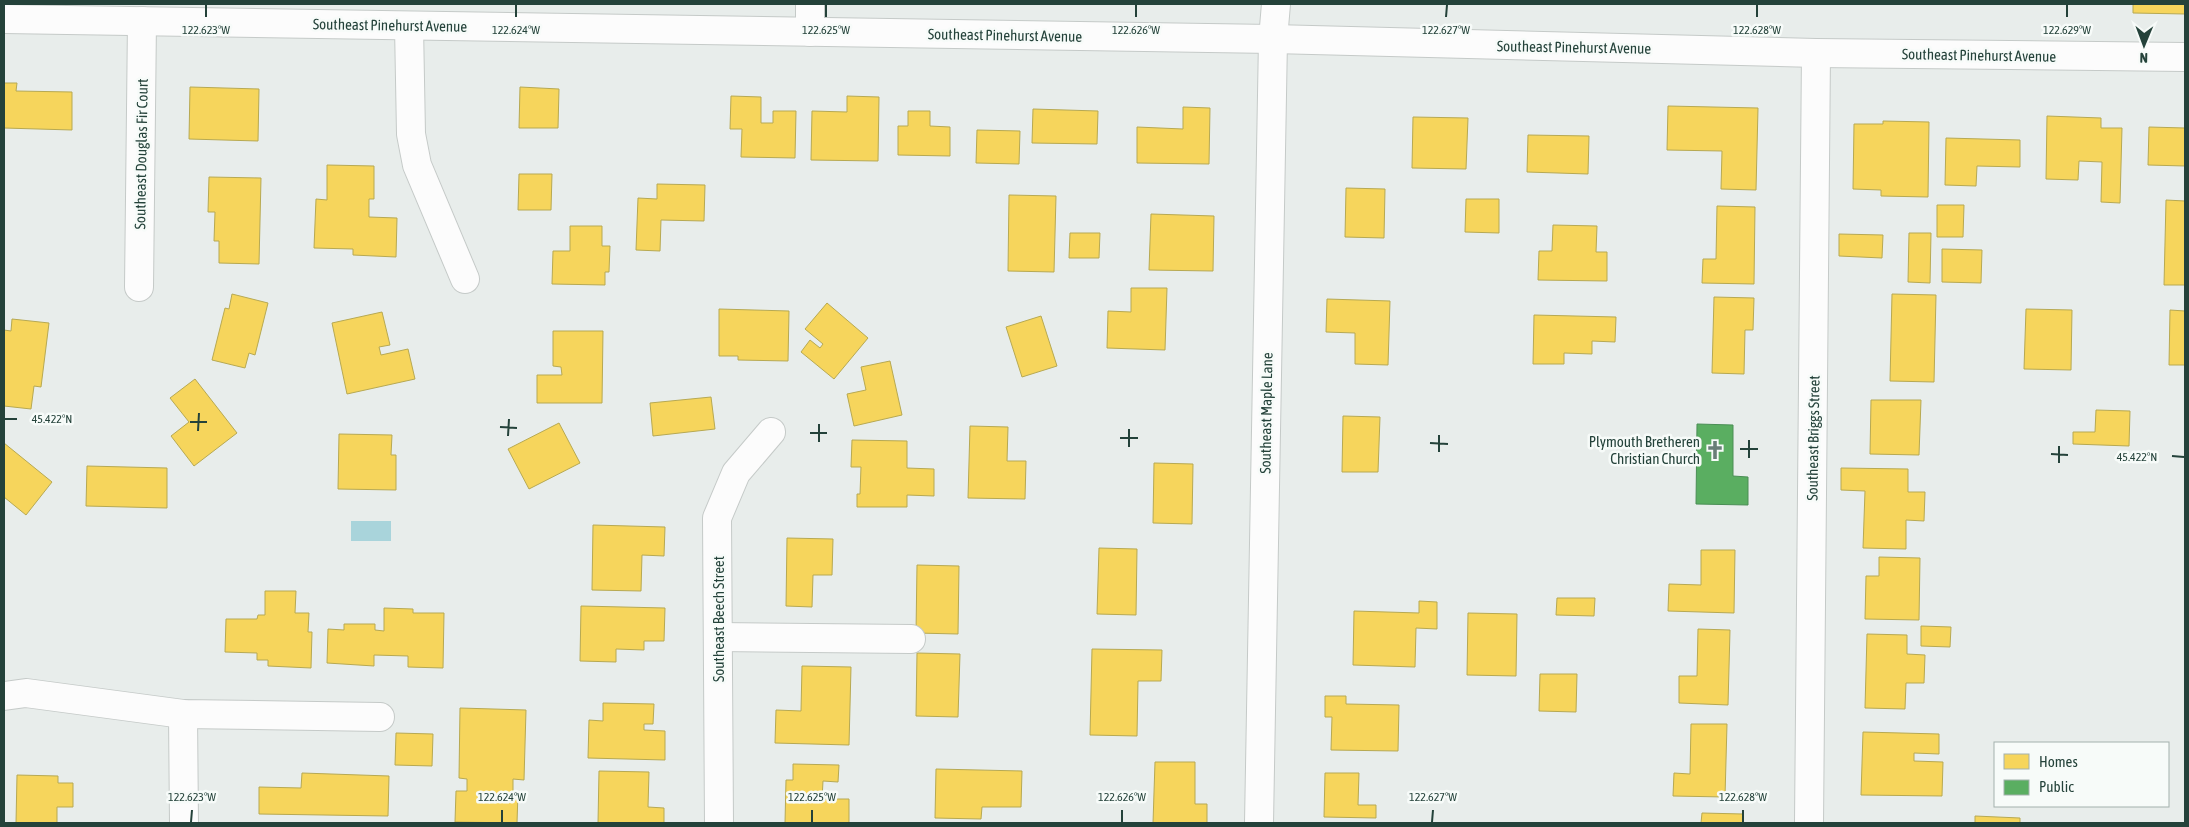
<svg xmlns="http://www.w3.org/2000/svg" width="2189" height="827" viewBox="0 0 2189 827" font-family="'Asap Condensed',sans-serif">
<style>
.water{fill:#a9d4db}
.homes{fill:#f6d55c;stroke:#b7a952}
.public{fill:#5aae61;stroke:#4a8e55}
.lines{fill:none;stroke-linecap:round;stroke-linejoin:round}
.minor-casing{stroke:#c5cac8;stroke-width:30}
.minor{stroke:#fcfcfc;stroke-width:28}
.ticks{fill:none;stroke:#24423a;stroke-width:2}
.labels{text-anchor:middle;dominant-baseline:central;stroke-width:5;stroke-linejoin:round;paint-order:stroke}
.street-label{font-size:15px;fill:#24423a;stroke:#f7fbf9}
.poi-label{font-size:15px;fill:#24423a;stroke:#f7fbf9;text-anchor:end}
.ticks-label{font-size:12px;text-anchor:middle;fill:#24423a;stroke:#f7fbf9;stroke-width:5;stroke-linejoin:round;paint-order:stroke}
</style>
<rect width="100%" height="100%" fill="#e8edeb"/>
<rect class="water" x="351" y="521" width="40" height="20"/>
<g class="homes">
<path d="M2133 4H2185V14L2133 13Z"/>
<path d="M4 83H17L16 91 72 92V130L4 128Z"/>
<path d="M190 87 259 89 258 141 189 139Z"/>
<path d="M520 87 559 89 558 128H519Z"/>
<path d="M731 96 761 97V123H773V111H796L795 158 741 157 742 129H730Z"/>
<path d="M847 96 879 97 878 161 811 160 812 111 847 112Z"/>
<path d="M1668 106 1758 108 1756 190 1721 189 1722 151 1667 150Z"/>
<path d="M1183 107 1210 108 1209 164 1137 163V127L1183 129Z"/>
<path d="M1033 109 1098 111 1097 144 1032 143Z"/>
<path d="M908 111H930V126L950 127V156L898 155V126H908Z"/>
<path d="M2047 116 2101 118V128H2122L2120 203 2101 202 2102 162 2079 161 2078 180 2046 179Z"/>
<path d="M1413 117 1468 118 1466 169 1412 168Z"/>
<path d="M1883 121 1929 122 1928 197 1881 196V190L1853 189 1854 124H1883Z"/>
<path d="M2149 127 2185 128V166L2148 165Z"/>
<path d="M977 130 1020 131 1019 164 976 163Z"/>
<path d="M1528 135 1589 136 1588 174 1527 172Z"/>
<path d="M1946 138 2020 140V167L1977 166 1976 186 1945 185Z"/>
<path d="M327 165 374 166V199H369V217L397 218 396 257 353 255V249L314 248 316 199 327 200Z"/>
<path d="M519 174H552L551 210H518Z"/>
<path d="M209 177 261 178 259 264 219 263V241H214L215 212H208Z"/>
<path d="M657 184 705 185 704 221 661 220 660 251 636 250 638 198 657 199Z"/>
<path d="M1346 188 1385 189 1384 238 1345 237Z"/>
<path d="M1009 195 1056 196 1054 272 1008 271Z"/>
<path d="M1466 199H1499V233L1465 232Z"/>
<path d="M2166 200 2185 201V285H2164Z"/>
<path d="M1937 205H1964L1963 237H1937Z"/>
<path d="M1717 206 1755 207 1754 284 1702 283 1703 259H1716Z"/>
<path d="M1151 214 1214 216 1213 271 1149 270Z"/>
<path d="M1553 225 1597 226 1596 252H1607V281L1538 280 1539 251H1552Z"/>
<path d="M570 226H602V246H610L609 272H605V285L552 284 553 251H570Z"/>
<path d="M1070 233H1100L1099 258H1069Z"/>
<path d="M1909 233H1931L1930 283 1908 282Z"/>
<path d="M1839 234 1883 235 1882 258 1839 256Z"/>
<path d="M1942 249 1982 250 1981 283 1942 282Z"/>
<path d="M1131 288H1167L1165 350 1107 348 1108 311 1131 312Z"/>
<path d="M232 294 268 303 255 355 249 353 245 368 212 360 225 308 229 309Z"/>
<path d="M1892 294 1936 295 1934 382 1890 381Z"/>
<path d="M1714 297 1754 298 1753 330H1745L1744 374 1712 373Z"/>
<path d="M1327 299 1390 301 1388 365 1355 364V333L1326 332Z"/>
<path d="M827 303 868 338 834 379 801 352 810 340 820 348 823 344 805 329Z"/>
<path d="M719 309 789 311 788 361 738 360V356H719Z"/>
<path d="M2026 309 2072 310 2071 370 2024 369Z"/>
<path d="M2170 310 2185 311V365H2169Z"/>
<path d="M382 312 390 345 379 347 381 355 408 349 415 379 347 394 332 323Z"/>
<path d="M1534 315 1616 317 1615 342 1592 341V354L1564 353V364H1533Z"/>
<path d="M1041 316 1057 366 1022 377 1006 327Z"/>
<path d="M12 319 49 323 41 387 34 386 31 409 4 406V330L11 331Z"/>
<path d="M553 331H603L602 403H537V375H562L561 367 553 366Z"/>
<path d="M890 361 902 415 854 426 847 394 866 390 861 367Z"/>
<path d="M195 379 237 433 194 466 171 436 189 422 170 398Z"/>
<path d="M711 397 715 429 653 436 650 403Z"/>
<path d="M1871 400H1921L1919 455 1870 454Z"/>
<path d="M2096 410 2130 411 2129 446 2073 444V432H2095Z"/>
<path d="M1343 416 1380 417 1378 472H1342Z"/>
<path d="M559 423 580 463 529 489 508 449Z"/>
<path d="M970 426 1008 427 1007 461H1026L1025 499 968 498Z"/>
<path d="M339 434 392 435 391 455H396V490L338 489Z"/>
<path d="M852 440 907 441V468L934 469V496L907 495V507H857V494H860L861 467H851Z"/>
<path d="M4 443 52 482 26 515 4 497Z"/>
<path d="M1154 463 1193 464 1192 524 1153 523Z"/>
<path d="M87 466 167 468V508L86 506Z"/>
<path d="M1841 468 1908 469V492H1925L1924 521 1906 520V549L1863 548 1865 491 1841 490Z"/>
<path d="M593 525 665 527 664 556 642 555 641 591 592 590Z"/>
<path d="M787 538 833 539 832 575H813L812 607 786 606Z"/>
<path d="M1099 548 1137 549 1136 615 1097 614Z"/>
<path d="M1701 550H1735L1734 613 1668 611 1669 584 1701 585Z"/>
<path d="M1879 557 1920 558 1919 620 1865 619 1866 576H1879Z"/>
<path d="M917 565 959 566 958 634 916 633Z"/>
<path d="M265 591H296L295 613H309L308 632H312L311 668 268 666V660H257V653L225 652 226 619H257L258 615H265Z"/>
<path d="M1557 598H1595L1594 616 1556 615Z"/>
<path d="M1419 601 1437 602V629L1416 628 1415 667 1353 665 1354 611 1419 613Z"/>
<path d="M581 606 665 608 664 641H644V650L616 649V662L580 661Z"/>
<path d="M384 608 413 609V613H444L443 668 408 667V656L374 655V666L327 663 328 629 344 630V624H375V630L384 631Z"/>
<path d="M1468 613 1517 614 1516 676 1467 675Z"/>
<path d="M1921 626 1951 627 1950 647 1921 646Z"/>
<path d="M1698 629 1730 630 1728 705 1679 703V676H1697Z"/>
<path d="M1867 634 1907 635V654L1925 655 1924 683H1906L1905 709 1865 708Z"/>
<path d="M1092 649 1162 650 1161 681H1138L1137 736 1090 735Z"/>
<path d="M917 653 960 654 958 717 916 716Z"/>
<path d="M802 666 851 667 849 745 775 743 776 710 801 711Z"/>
<path d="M1540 674H1577L1576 712 1539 711Z"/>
<path d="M1325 696H1346V704L1399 705 1398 751 1331 750 1332 717H1325Z"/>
<path d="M603 703 654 704 653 724H644V730L665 731V760L588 758 589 720 603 721Z"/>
<path d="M460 708 526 710 524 780 513 779V792H518L517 823 455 822 456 791H467V779L459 778Z"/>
<path d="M1691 724H1727L1725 797 1673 796 1674 773 1690 774Z"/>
<path d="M1863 732 1939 734V754L1914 753V761L1943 762 1942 796 1861 795Z"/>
<path d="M396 733 433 734 432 766 395 765Z"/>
<path d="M1155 762H1195V804H1207V823H1153Z"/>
<path d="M793 764 839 765 838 782 823 781 822 799H849V823H785L786 780H793Z"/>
<path d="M936 769 1022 771 1021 807H982L981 819 935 818Z"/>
<path d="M599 771 649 772 648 807 664 808V823H598Z"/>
<path d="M302 773 389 776 388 816 259 814V787L301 788Z"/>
<path d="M1325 773H1359L1358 805H1376V818L1324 817Z"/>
<path d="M17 775 58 776V783H73V807H57V823H16Z"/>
<path d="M1702 813 1743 814V823H1701Z"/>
<path d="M1975 816 2020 818V823H1975Z"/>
</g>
<path class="public" d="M1697 424 1733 425V476L1748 477V505L1696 504Z"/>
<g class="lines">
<g class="minor-casing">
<g id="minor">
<path d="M810 4V32"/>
<path d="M4 19 1273 39 1816 53 2185 57"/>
<path d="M409 26 411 134 417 165 465 279"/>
<path d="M139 287 142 21"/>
<path d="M718 637 911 639"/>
<path d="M4 696 26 693 183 714 380 717"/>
<path d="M183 714 184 823"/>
<path d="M719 823 717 518 736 473 771 432"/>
<path d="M1259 823 1273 39 1276 4"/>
<path d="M1809 823 1816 53"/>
</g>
</g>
<use href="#minor" class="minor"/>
</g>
<path class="ticks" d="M206 17V5M516 17V5M826 17V5M1136 17V5M1446 17 1447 5M1757 17V5M2067 17V5M5 419H17M190 422H207M500 427 517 428M198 431 199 413M810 433H827M508 436 509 419M1120 438H1138M819 442V424M1430 443 1448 444M1129 447V429M1740 449H1758M1439 452V435M2051 454 2068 455M2172 456 2184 457M1749 458V440M2059 463V446M191 822 192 810M502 822V810M812 822V810M1122 822V810M1432 822 1433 810M1743 822V810"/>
<defs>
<g id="church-bare" transform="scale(1.5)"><path d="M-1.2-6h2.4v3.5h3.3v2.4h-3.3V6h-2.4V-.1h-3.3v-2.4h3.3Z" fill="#697e78" stroke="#f7fbf9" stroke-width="2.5" paint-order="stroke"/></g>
</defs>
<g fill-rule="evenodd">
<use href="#church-bare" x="1715" y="450"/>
</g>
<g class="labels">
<g class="street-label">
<text transform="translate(390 25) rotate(1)">Southeast Pinehurst Avenue</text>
<text transform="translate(1005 35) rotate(1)">Southeast Pinehurst Avenue</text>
<text transform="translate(1574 47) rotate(1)">Southeast Pinehurst Avenue</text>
<text transform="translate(1979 55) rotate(1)">Southeast Pinehurst Avenue</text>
<text transform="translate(141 154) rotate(-89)">Southeast Douglas Fir Court</text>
<text transform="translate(1266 413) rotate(-89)">Southeast Maple Lane</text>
<text transform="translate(1813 438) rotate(-89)">Southeast Briggs Street</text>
<text transform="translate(718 619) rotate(-90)">Southeast Beech Street</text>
</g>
<g class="poi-label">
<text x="1700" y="441">Plymouth Bretheren<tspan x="1700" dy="17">Christian Church</tspan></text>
</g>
</g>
<g class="ticks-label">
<text x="206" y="34">122.623°W</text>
<text x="516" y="34">122.624°W</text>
<text x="826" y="34">122.625°W</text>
<text x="1136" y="34">122.626°W</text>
<text x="1446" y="34">122.627°W</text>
<text x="1757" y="34">122.628°W</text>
<text x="2067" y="34">122.629°W</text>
<text x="52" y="423">45.422°N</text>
<text x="2137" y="461">45.422°N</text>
<text x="192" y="801">122.623°W</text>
<text x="502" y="801">122.624°W</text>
<text x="812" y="801">122.625°W</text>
<text x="1122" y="801">122.626°W</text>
<text x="1433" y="801">122.627°W</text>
<text x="1743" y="801">122.628°W</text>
</g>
<rect width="2189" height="827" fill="none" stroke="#24423a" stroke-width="10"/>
<rect x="1994" y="742" width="175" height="65" fill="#f7fbf9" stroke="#a3b1ad"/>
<rect x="2004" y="754" width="25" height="15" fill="#f6d55c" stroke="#a3b1ad"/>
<text x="2039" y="767" font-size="15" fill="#24423a">Homes</text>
<rect x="2004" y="780" width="25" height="15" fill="#5aae61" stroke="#a3b1ad"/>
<text x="2039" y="792" font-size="15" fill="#24423a">Public</text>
<g transform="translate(2144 45) rotate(181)" stroke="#f7fbf9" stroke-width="4" paint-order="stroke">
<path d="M0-4L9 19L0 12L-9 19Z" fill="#24423a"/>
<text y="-8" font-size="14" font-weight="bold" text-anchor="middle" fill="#24423a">N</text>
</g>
</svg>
